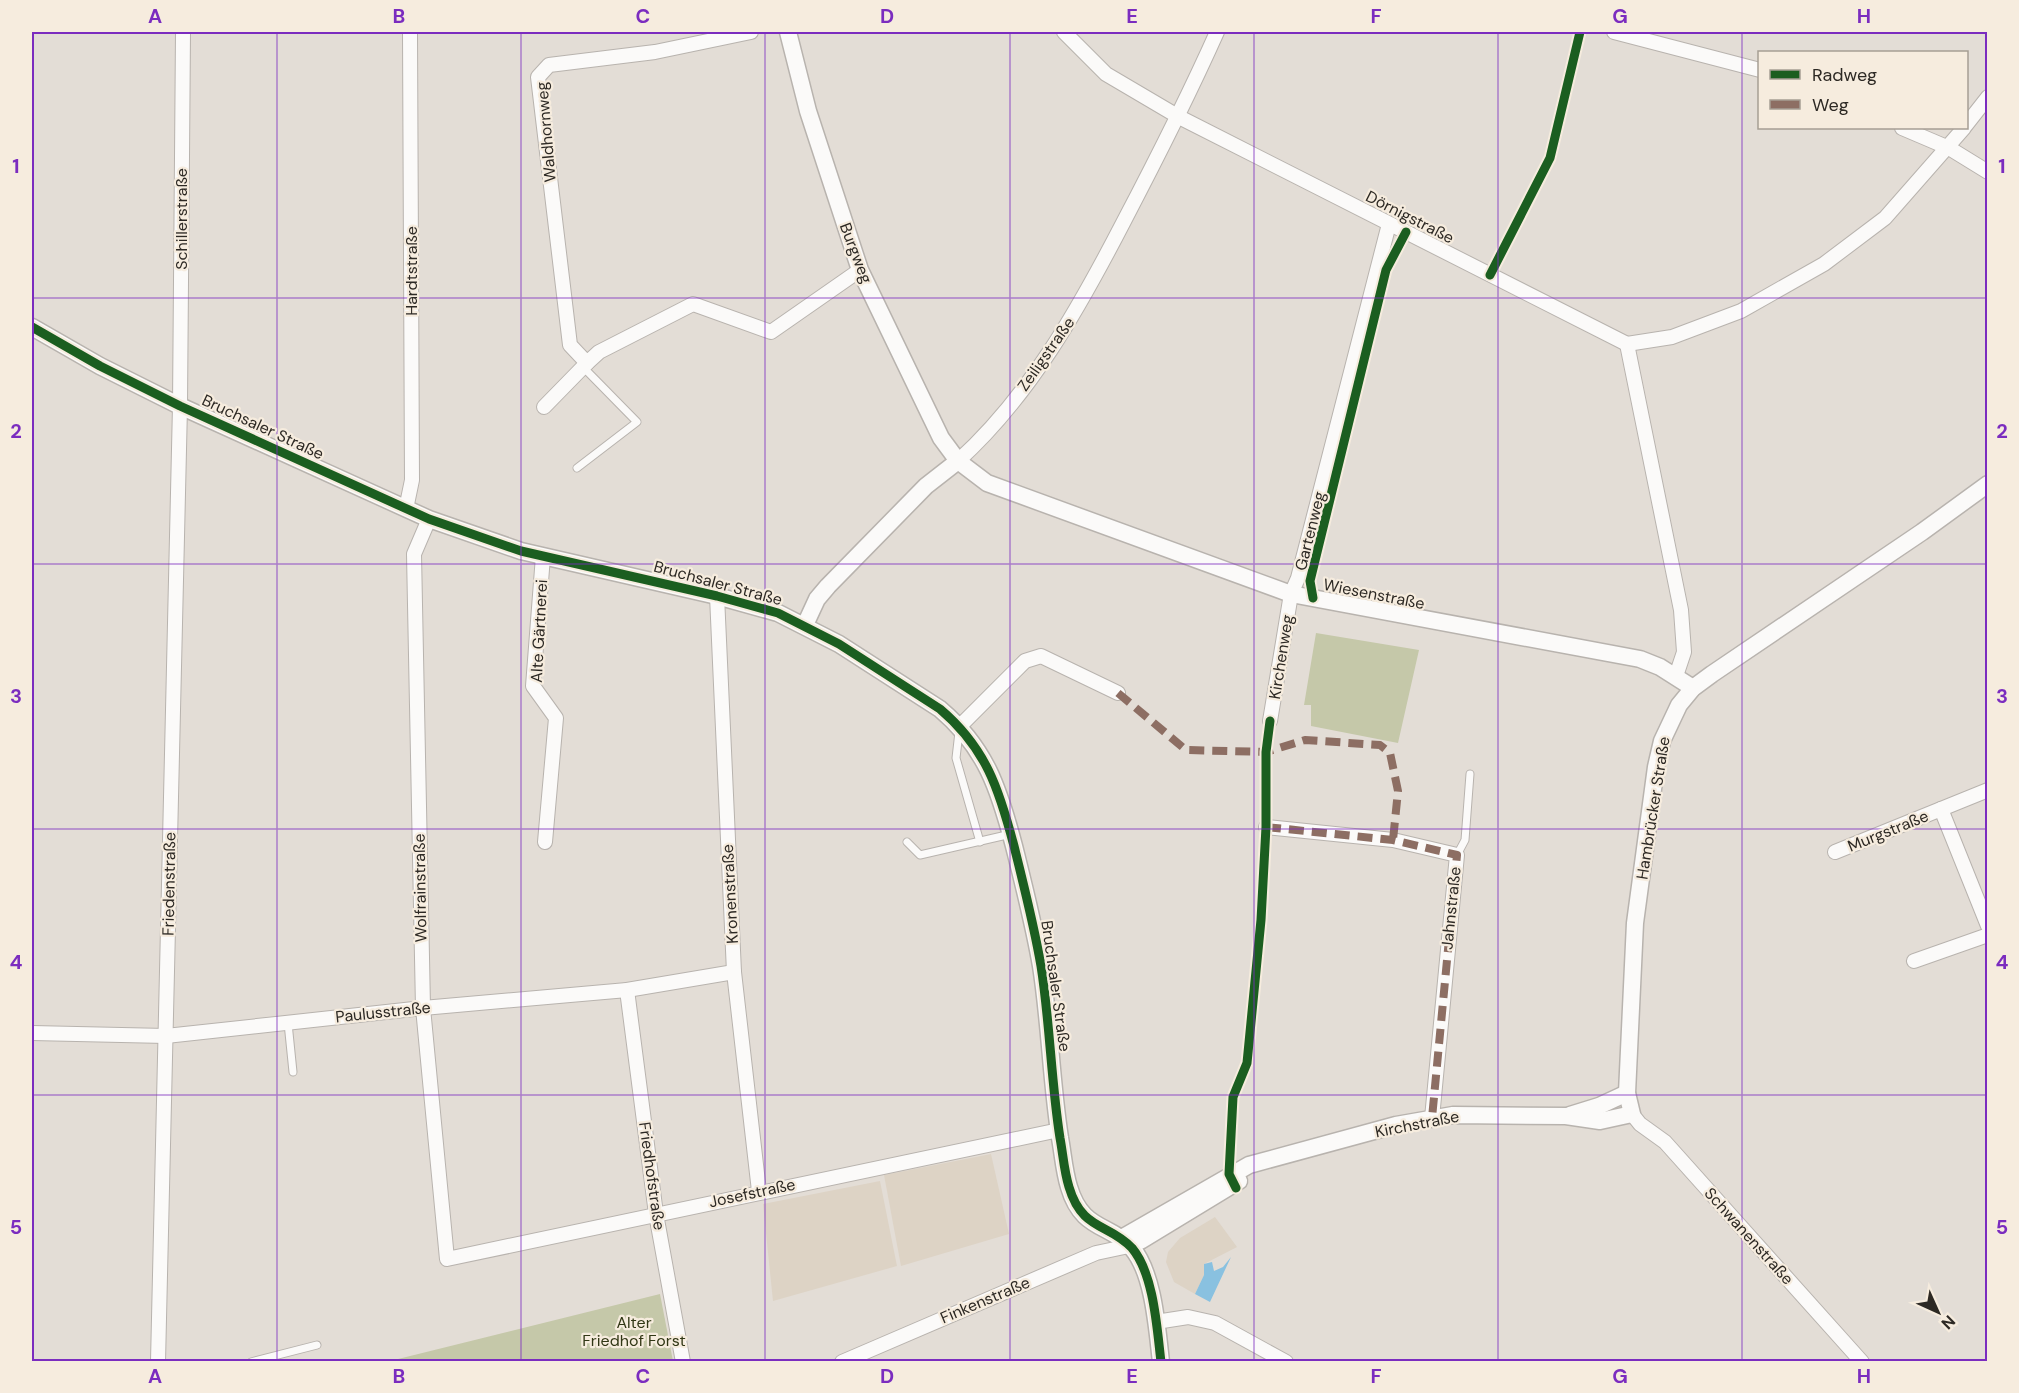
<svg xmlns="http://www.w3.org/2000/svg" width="2019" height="1393" viewBox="0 0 2019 1393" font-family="'DM Sans',sans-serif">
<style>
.built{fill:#ddd3c5}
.green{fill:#c5c8a9}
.water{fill:#89c1e0}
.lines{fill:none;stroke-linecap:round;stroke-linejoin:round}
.service-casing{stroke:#b8b3ae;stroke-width:9}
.minor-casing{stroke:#b8b3ae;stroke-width:16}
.tertiary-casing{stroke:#b8b3ae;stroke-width:19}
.service{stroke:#fbfaf9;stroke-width:7}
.minor{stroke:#fbfaf9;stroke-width:14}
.tertiary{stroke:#fbfaf9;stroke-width:16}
.quiet{stroke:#8d6e63;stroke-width:8;stroke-dasharray:15 8;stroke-linecap:butt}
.cycleway-casing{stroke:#f6ecde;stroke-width:13}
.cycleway{stroke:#1b5e20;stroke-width:9}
.grid{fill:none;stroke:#7b2cbf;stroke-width:1.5;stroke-opacity:0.55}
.labels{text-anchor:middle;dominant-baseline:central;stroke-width:4.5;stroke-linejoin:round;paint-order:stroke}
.street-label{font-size:16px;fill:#2d2924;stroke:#f6ecde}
.park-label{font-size:16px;fill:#313715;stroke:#f6ecde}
.neatline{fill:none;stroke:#7b2cbf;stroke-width:2}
.grid-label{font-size:20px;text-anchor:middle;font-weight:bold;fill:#7b2cbf}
</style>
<rect width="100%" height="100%" fill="#e3ddd6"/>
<g class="built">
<path d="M991 1154 1009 1234 901 1266 884 1175Z"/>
<path d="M880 1181 897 1266 773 1301 763 1204Z"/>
<path d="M1215 1217 1237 1247 1204 1264V1275L1195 1294 1174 1282 1166 1262 1168 1252 1180 1238Z"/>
</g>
<g class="green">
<path d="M1316 633 1419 650 1398 743 1311 726V705H1304Z"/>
<path d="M660 1294 673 1361H390Z"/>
</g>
<path class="water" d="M1231 1257 1210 1302 1195 1294 1204 1275V1264L1212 1262 1214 1271 1223 1267Z"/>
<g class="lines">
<g class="service-casing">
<g id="service">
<path d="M577 468 637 422 583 367"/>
<path d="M959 732 956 758 980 842"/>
<path d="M907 842 920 855 1011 834"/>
<path d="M1457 855 1465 840 1470 774"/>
<path d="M288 1023 293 1072"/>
<path d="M251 1362 317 1345"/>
</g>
</g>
<g class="minor-casing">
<g id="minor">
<path d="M751 32 655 52 549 65 538 77 570 345 587 363 599 352 693 304 771 332 860 270"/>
<path d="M1064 32 1106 74 1179 117 1627 344"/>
<path d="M1614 32 1760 70"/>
<path d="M1966 125 1988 97"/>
<path d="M1902 128 1949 148 1988 172"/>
<path d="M1627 344 1672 337 1741 311 1824 264 1885 218 1964 128"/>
<path d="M1627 344 1681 610 1684 652 1676 676"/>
<path d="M544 407 587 363"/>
<path d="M958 461C1030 396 1079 308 1123 223 1156 160 1188 97 1217 32"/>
<path d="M406 509 412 480 410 32"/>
<path d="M429 519 414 554 423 1008 447 1259 1059 1130"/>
<path d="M543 556 533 686 556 718 545 842"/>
<path d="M717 596 734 972 759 1191"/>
<path d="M1270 721 1291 594 1298 578 1389 224"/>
<path d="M960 726 1025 661 1041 656 1118 693"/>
<path d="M1941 809 1988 926"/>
<path d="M1266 827 1393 840 1457 855 1432 1118"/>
<path d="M1835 852 1988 790"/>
<path d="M1914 961 1988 935"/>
<path d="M627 990 656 1214 683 1362"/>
<path d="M32 1033 166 1036 423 1008 627 990 734 972"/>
<path d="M1632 1114 1640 1124 1665 1142 1862 1362"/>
<path d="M1156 1322 1188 1317 1215 1323 1286 1362"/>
<path d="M158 1362 180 406 183 32"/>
<path d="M842 1362 1096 1253 1129 1246"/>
</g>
</g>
<g class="tertiary-casing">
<g id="tertiary">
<path d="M788 32 808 111 860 270 941 438 958 461 987 483 1291 594 1640 659 1660 667 1693 688"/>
<path d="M32 327 100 366 180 406 429 519 521 551 717 596 778 613 839 644 940 709C986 748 999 789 1014 846 1024 886 1034 925 1041 966 1050 1023 1051 1081 1060 1138 1063 1154 1064 1171 1069 1187 1082 1231 1109 1223 1132 1248 1154 1274 1157 1329 1161 1362"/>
<path d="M805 625 817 599 828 586 926 486 958 461"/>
<path d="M1570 1115 1599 1106 1627 1093"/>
<path d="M1120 1239 1249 1165 1396 1125 1453 1115 1566 1116 1600 1121 1632 1114 1627 1093 1635 923 1656 767 1662 741 1679 705 1693 688 1712 674 1922 532 1988 484"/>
<path d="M1129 1246 1142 1240 1239 1181"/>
</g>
</g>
<use href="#service" class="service"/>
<use href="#minor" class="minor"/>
<use href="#tertiary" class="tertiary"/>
<g class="quiet">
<path d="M1118 693 1186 750 1266 752 1305 740 1380 745 1390 753 1398 791 1393 840"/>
<path d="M1266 827 1393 840 1457 855 1432 1118"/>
</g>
<g class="cycleway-casing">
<g id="cycleway">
<path d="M1490 275 1550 158 1580 32"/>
<path d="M32 327 100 366 180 406 429 519 521 551 717 596 778 613 839 644 940 709C986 748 999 789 1014 846 1024 886 1034 925 1041 966 1050 1023 1051 1081 1060 1138 1063 1154 1064 1171 1069 1187 1082 1231 1109 1223 1132 1248 1154 1274 1157 1329 1161 1362"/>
<path d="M1313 598 1310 581 1386 270 1406 232"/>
<path d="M1236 1188 1229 1174 1233 1097 1247 1063 1261 920 1266 827V752L1270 721"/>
</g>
</g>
<use href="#cycleway" class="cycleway"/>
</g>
<path class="grid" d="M277 32V1362M521 32V1362M765 32V1362M1010 32V1362M1254 32V1362M1498 32V1362M1742 32V1362M32 298H1988M32 564H1988M32 829H1988M32 1095H1988"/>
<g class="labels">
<g class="street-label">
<text transform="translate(546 132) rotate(-95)">Waldhornweg</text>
<text transform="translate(1410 217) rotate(27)">Dörnigstraße</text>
<text transform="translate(181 219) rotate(-90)">Schillerstraße</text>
<text transform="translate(856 253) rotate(69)">Burgweg</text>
<text transform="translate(411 271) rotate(-90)">Hardtstraße</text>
<text transform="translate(1046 354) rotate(-55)">Zeiligstraße</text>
<text transform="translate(263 427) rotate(25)">Bruchsaler Straße</text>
<text transform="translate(1310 531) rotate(-76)">Gartenweg</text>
<text transform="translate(718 583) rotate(15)">Bruchsaler Straße</text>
<text transform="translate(1374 594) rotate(11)">Wiesenstraße</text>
<text transform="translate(539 631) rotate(-87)">Alte Gärtnerei</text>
<text transform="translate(1281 657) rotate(-81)">Kirchenweg</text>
<text transform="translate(1653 808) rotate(-81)">Hambrücker Straße</text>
<text transform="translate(1888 831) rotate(-22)">Murgstraße</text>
<text transform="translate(169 884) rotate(-89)">Friedenstraße</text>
<text transform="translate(420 888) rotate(-91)">Wolfrainstraße</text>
<text transform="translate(730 894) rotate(-93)">Kronenstraße</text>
<text transform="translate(1451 908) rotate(-84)">Jahnstraße</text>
<text transform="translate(1056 986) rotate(82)">Bruchsaler Straße</text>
<text transform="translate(383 1012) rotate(-6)">Paulusstraße</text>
<text transform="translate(1417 1124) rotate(-11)">Kirchstraße</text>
<text transform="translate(652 1176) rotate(82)">Friedhofstraße</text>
<text transform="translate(752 1193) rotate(-12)">Josefstraße</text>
<text transform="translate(1749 1236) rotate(48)">Schwanenstraße</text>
<text transform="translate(985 1300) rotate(-23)">Finkenstraße</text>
</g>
<g class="park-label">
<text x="634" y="1322">Alter<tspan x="634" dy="18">Friedhof Forst</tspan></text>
</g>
</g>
<rect width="2019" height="1393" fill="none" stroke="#f6ecde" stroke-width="66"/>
<rect x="1758" y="51" width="210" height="78" fill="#f6ecde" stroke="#a69e94" stroke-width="1.5"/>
<rect x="1770" y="70" width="30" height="9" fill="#1b5e20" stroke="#a69e94" stroke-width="1.5"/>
<text x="1812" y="81" font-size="18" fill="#2d2924">Radweg</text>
<rect x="1770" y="100" width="30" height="9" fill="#8d6e63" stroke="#a69e94" stroke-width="1.5"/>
<text x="1812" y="111" font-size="18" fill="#2d2924">Weg</text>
<g transform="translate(1938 1312) rotate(135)" stroke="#f6ecde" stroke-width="4.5" paint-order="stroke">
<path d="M0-4.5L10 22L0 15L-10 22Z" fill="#2d2924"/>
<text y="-9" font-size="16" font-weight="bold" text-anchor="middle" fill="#2d2924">N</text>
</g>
<rect x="33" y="33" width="1953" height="1327" class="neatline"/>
<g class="grid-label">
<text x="155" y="23">A</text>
<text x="399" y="23">B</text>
<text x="643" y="23">C</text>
<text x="887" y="23">D</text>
<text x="1132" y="23">E</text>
<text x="1376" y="23">F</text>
<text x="1620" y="23">G</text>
<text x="1864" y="23">H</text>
<text x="16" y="173">1</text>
<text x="2002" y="173">1</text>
<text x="16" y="438">2</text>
<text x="2002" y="438">2</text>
<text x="16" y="703">3</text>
<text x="2002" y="703">3</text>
<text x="16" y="969">4</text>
<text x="2002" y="969">4</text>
<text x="16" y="1234">5</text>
<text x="2002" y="1234">5</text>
<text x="155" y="1383">A</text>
<text x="399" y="1383">B</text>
<text x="643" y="1383">C</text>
<text x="887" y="1383">D</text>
<text x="1132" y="1383">E</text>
<text x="1376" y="1383">F</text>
<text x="1620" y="1383">G</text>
<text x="1864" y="1383">H</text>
</g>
</svg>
